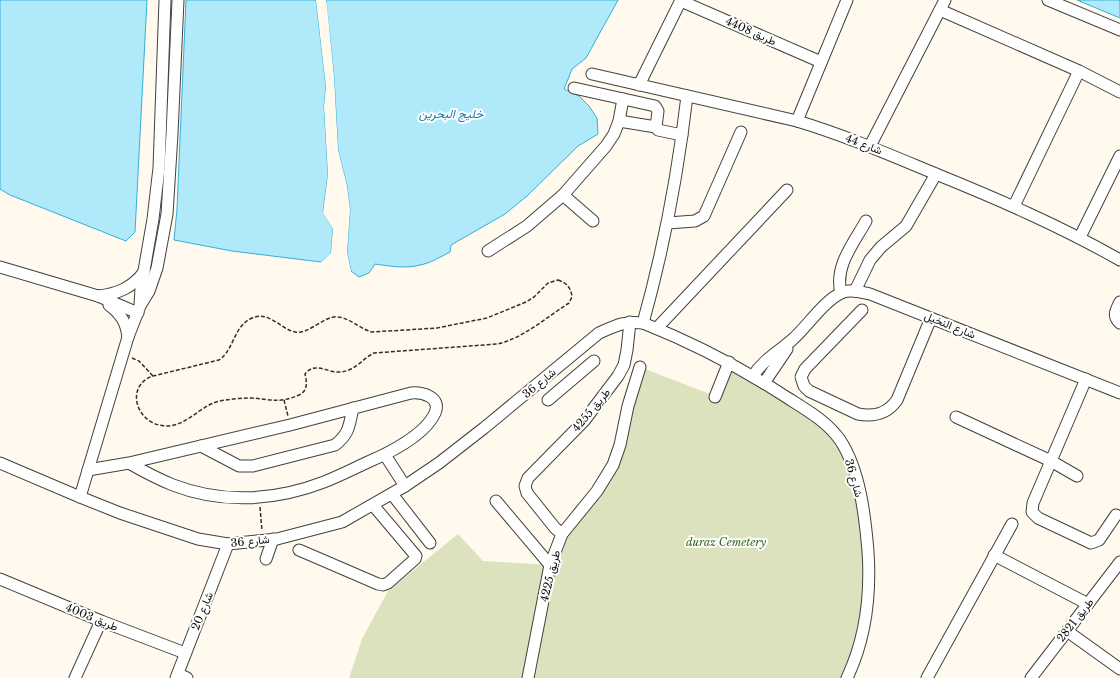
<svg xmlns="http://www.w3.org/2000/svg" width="1120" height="678" viewBox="0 0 1120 678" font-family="'Libre Baskerville',Vazirmatn,serif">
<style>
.cemetery{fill:#dde2be}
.water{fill:#b0eafa;stroke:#33b0d5}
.pier{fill:#fff9ee}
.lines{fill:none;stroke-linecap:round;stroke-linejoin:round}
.minor-casing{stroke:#414141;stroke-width:13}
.path{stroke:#303030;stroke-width:1.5;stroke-dasharray:4 2;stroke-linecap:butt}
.minor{stroke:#fff;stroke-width:11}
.labels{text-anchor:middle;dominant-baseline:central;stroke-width:4;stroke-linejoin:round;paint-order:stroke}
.street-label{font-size:11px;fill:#0e0e0e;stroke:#fff}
.park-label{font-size:11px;font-style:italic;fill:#38691a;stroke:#fff}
.water-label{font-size:12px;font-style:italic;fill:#107ea7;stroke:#fff}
</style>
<rect width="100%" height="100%" fill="#fff9ee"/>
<path class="cemetery" d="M729 362 753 376 840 440 858 487 868 595 844 678H349L362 639 388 591 458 534 483 561 550 565 562 534 613 465 640 367 715 396Z"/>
<g class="water">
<path d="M0 0H147L135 232 126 241 10 195 0 189Z"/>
<path d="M186 0H316L326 87 324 106 328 174 323 212 333 229 331 253 321 262 232 251 174 240 177 209Z"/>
<path d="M326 0H618L586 58 572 69 564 89 579 96 589 106 597 118 598 134 578 146 527 196 505 214 451 245 450 252C440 257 431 263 420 265 406 269 389 266 375 264L369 273 359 277 351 271 347 252 350 210 347 186 338 150 334 77Z"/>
<path d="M1077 0H1120V18Z"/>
</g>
<g class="pier">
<path d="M316 0H318L328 87 326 106 330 174 325 212 335 229 333 254 323 262H321L331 253 333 229 323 213 328 174 324 106 326 87Z"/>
<path d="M324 0H326L327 6 334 77 338 150 347 186 350 210 347 252 351 271H349L345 253 348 210 345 187 336 150 332 77Z"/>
</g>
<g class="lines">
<g class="minor-casing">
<g id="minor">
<path d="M1048 0 1120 30"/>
<path d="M681 1 821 62"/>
<path d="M940 10 1079 71 1120 92"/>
<path d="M592 74 797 121C844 135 890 155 936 174 1000 200 1060 226 1120 260"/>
<path d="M639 85 681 0"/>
<path d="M574 88 655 106 658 111 656 127 658 130 682 135"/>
<path d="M619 121 656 127"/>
<path d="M797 121 847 0"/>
<path d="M870 146 945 0"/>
<path d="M563 195 593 221"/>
<path d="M1014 206 1079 71"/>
<path d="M668 223 695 221 704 216 741 132"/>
<path d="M1080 237 1120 156"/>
<path d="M488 251 527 226 563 195 606 146 614 134 619 121 623 99"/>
<path d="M0 267 98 296 138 313"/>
<path d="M855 291 870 260 881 247 906 226 936 174"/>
<path d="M841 293C834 266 854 243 866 221"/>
<path d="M98 296C117 294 132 288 144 272"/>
<path d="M1120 302C1116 310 1112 316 1120 323"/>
<path d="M141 304 149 291 157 268 167 214 172 134 178 0"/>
<path d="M109 305C121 314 126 322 128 337"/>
<path d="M862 310 805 369 801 377 804 386 809 391 858 414C874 417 887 414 897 400L931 318"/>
<path d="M643 323C664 248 678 173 687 96"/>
<path d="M657 328 787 190"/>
<path d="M753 376C763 360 778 352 792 340 808 326 823 301 843 292 852 289 861 292 870 294L1120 393"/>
<path d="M1086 379 1033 503 1032 512 1038 518 1091 543 1099 540 1116 515"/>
<path d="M764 383 787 349"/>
<path d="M715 397 729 362"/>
<path d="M548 400 594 361"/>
<path d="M956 417 1051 461 1077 476"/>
<path d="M201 446 239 466H253L335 445C350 433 349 425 353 408"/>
<path d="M385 455 405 486"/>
<path d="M0 463 80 497 120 513 198 539 228 544 277 539 342 522 405 486 439 463 484 428 599 333C617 325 624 321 643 323 693 343 738 366 783 395 803 408 826 420 840 440 860 470 865 516 868 551 871 595 866 638 847 678"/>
<path d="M88 470 129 463 290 425 411 393C422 392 442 397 435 413 425 435 389 453 368 462 353 469 339 476 324 482 275 501 222 504 173 485 158 479 143 471 129 463"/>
<path d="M392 494 430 543"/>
<path d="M80 497 128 337 140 306 141 288 153 219 159 168 165 0"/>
<path d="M496 501 550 565"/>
<path d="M562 534 597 491 613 465 620 445 628 406 640 367"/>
<path d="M299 550 378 584 383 585 388 583 415 559 416 556 373 505"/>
<path d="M994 555 1088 604"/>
<path d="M266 559 273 539"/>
<path d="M0 579 101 621 185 653"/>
<path d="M1067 631 1120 669"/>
<path d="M178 674 187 678"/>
<path d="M75 678 101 621"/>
<path d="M176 678 228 544"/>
<path d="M528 678 550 565 562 534 555 528 527 493 525 486 528 478 584 421 618 376 624 365 627 350 630 322"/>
<path d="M927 678 1012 524"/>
<path d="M1031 678 1120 562"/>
</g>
</g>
<g class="path">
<path d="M558 280C567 283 571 288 572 297L569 303C547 317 522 339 497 344L374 353C362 359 355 371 340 372 327 373 315 361 305 374 307 382 308 391 299 395 278 404 271 399 251 398 241 398 230 399 220 401 200 405 187 427 165 426 135 424 125 385 153 376L219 360C234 350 233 328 250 319 268 309 280 329 295 332 309 335 324 315 338 317 350 318 360 329 372 332L437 328 487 318 526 302 534 297 548 283Z"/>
<path d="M132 358 139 361 153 376"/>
<path d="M284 400 288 416"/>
<path d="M260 507 262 531"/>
</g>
<use href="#minor" class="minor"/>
</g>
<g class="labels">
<g class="street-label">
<text transform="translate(751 31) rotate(24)">طريق 4408</text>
<text transform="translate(864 144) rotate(21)">شارع 44</text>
<text transform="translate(950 325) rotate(22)">شارع النخيل</text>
<text transform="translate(539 383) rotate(-40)">شارع 36</text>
<text transform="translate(591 410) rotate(-50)">طريق 4255</text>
<text transform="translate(854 478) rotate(74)">شارع 36</text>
<text transform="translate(250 541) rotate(-6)">شارع 36</text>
<text transform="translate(550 576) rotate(-76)">طريق 4225</text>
<text transform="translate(202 611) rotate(-68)">شارع 20</text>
<text transform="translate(92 617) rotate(22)">طريق 4003</text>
<text transform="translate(1075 620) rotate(-52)">طريق 2821</text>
</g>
<g class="park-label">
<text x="726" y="542">duraz Cemetery</text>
</g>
<g class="water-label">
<text x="451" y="113">خليج البحرين</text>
</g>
</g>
</svg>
